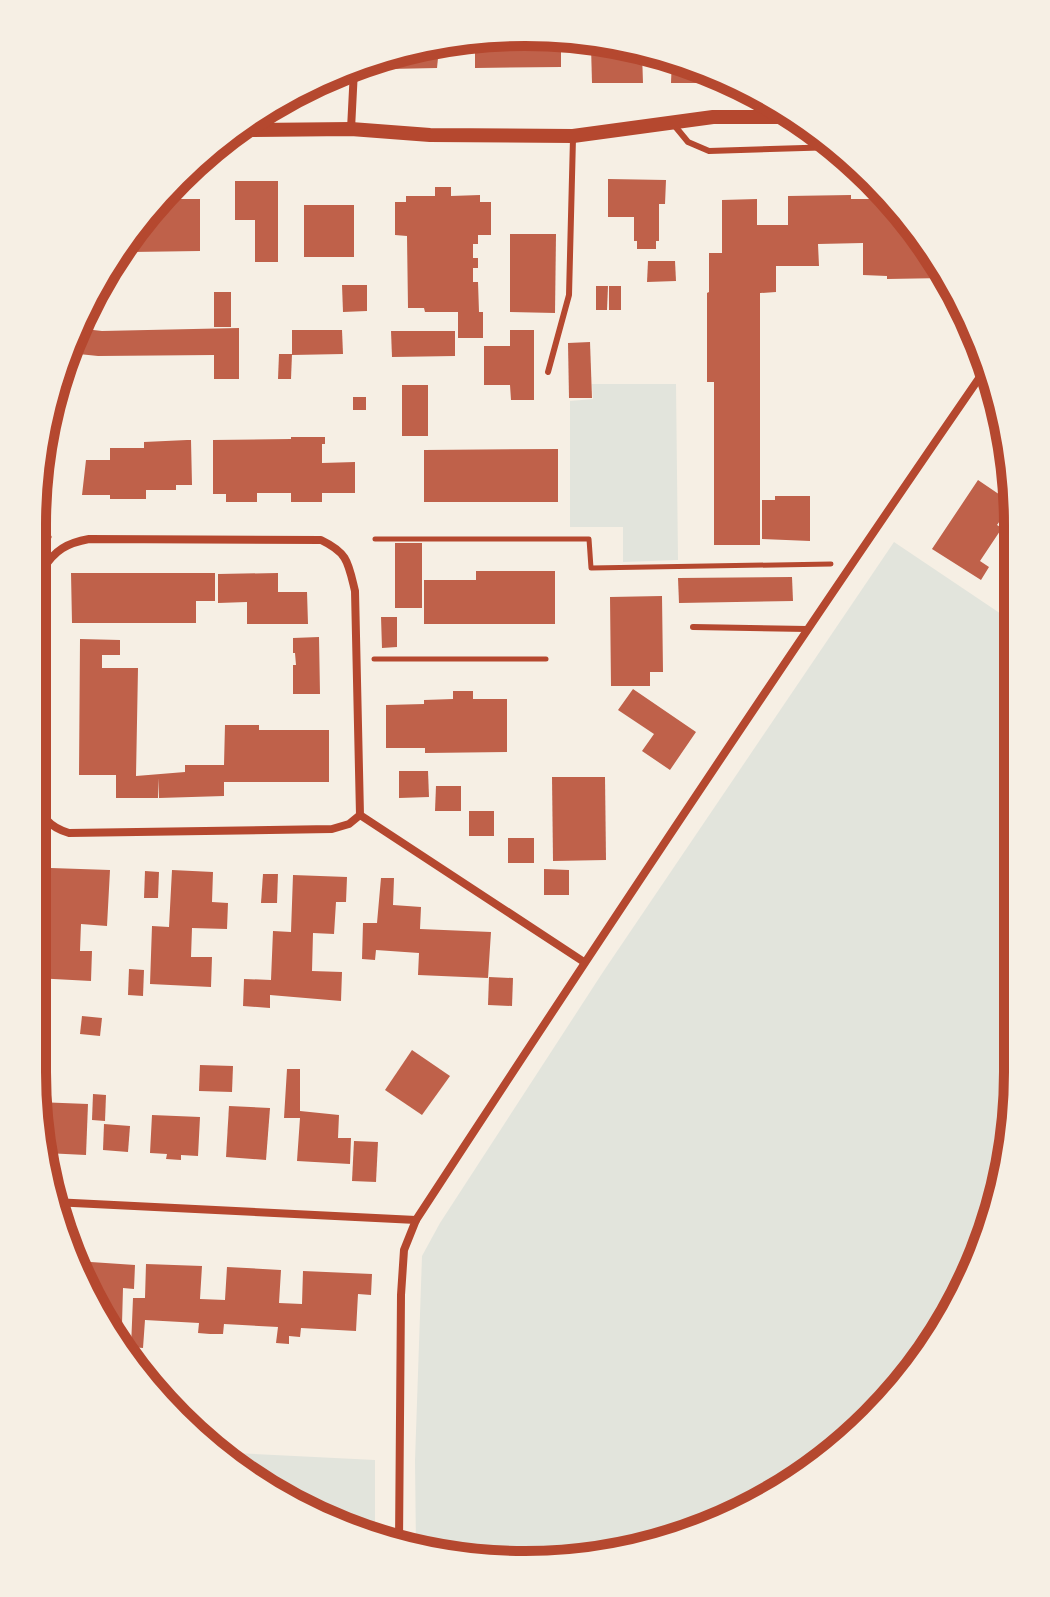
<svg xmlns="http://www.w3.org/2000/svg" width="1050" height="1597" viewBox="0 0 1050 1597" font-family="'DM Sans',sans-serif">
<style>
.green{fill:#e2e4dc}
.building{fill:#bf614a}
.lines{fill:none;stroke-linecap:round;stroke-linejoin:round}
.path{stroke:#b5482f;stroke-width:5}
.service{stroke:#b5482f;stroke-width:6}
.minor{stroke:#b5482f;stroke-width:8}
.tertiary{stroke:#b5482f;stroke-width:14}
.rim{fill:none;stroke:#b5482f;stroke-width:10}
</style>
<rect width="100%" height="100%" fill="#f6efe4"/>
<g class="green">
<path d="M592 384H676L678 560 623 562V527H570V401L593 399Z"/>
<path d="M894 542 1016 624 1014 1137 967 1290 895 1397 772 1499 652 1548 493 1564 416 1546 415 1461 422 1256 440 1223 603 972Z"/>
<path d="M214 1452 375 1460V1537L337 1528 225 1463Z"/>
</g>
<g class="building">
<path d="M493 33 581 45V51H561V67L475 68V38Z"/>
<path d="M591 46 642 53 643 83H592Z"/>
<path d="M437 48H439L437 68 389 69V61Z"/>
<path d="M672 57 684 58 702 69V83H671Z"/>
<path d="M608 179 666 180 665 204H659V241H656V249H637V241H634V217H608Z"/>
<path d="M235 181H278V262H255V220H235Z"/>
<path d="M435 187H451V196L480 195V202H491V235H478V244H473V258H478V268H473V282H478L479 312H483V338H458V312H425L424 308H408L407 236 395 235V202H406V196H435Z"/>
<path d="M851 195V199H884L945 278 887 279V276L863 275V243L818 244 819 266H776V292L760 293V545H714V382H707V293L709 292V253H722V200L757 199V225H788V196Z"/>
<path d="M155 199H200V251L131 252V235Z"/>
<rect x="304" y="205" width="50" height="52"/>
<path d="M510 234H556L555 313 510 312Z"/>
<path d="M648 261H675L676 281 647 282Z"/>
<path d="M342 285H367V311L343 312Z"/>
<path d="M596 286H608L607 310H596Z"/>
<rect x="609" y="286" width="12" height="24"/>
<rect x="214" y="292" width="17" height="35"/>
<path d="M76 328 102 331 239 328V379H214V355L98 356 69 353Z"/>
<path d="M292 330H342L343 354 292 355Z"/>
<path d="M510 330H534V400H511L510 385H484V346H510Z"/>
<path d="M391 331H455V356L392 357Z"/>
<path d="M590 342 592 398H569L568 343Z"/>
<path d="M279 354H292L291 379H278Z"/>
<rect x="402" y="385" width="26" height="51"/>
<rect x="353" y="397" width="13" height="13"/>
<path d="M291 437H325V444H322V463L355 462V493H322V502H291V493H257V502H226V494H213V440L291 439Z"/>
<path d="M187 440H191L192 485H176V490H146V499H110V495H82L86 460H110V448H144V442Z"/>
<path d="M558 449V502H424V450Z"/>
<path d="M978 480 1006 499 1015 486 1017 493V508L1011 505 997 525 1002 528 980 561 989 567 981 580 932 549Z"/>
<path d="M775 496H810V541L762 539V500H775Z"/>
<rect x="395" y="543" width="27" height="65"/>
<path d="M476 571H555V624H424V580H476Z"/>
<path d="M71 573H215V601H196V623H72Z"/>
<path d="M278 573V592H307L308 624H247V602L218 603V574Z"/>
<path d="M792 577 793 601 679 603 678 578Z"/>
<path d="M662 596 663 672H650V686H611L610 597Z"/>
<path d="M381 617H397V647L382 648Z"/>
<path d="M319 637 320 694H293V665H296L295 653H293V638Z"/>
<path d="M80 639 120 640V655H102V668H138L136 776 185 772V765H224L225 725H259V730H329V782H224V796L159 798 158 778V798H116V775H79Z"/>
<path d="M633 689 696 732 670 770 642 751 654 734 618 710Z"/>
<path d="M453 691H473V699H507V752L425 753V748H386V705L424 704V700L453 699Z"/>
<path d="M399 771H428L429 797 399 798Z"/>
<path d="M552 777H605L606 860 553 861Z"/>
<path d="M436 786H461V811H435Z"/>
<rect x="469" y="811" width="25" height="25"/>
<rect x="508" y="838" width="26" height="25"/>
<path d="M51 868 110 870 107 926 81 924 80 951H92L91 981 35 978 36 943H33V922L48 923Z"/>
<path d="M544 869 569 870V895H544Z"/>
<path d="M172 870 213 872 212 902 228 903 227 929 192 928 191 957H212L211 987 150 984 152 926 169 927Z"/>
<path d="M145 871 159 872 158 898H144Z"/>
<path d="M263 874H278L277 903H261Z"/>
<path d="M293 875 347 877 346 902H336L334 934 313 933 312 971 342 972 341 1001 270 995V1008L243 1006 244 979 271 980 273 931 291 932Z"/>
<path d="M381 878H394L393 905 421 907 420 929 491 932 488 978 418 975 419 953 376 950 375 960 362 959 363 923H377Z"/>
<path d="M129 969 144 970 143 996 128 995Z"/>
<path d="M489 977 513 978 512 1006 488 1005Z"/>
<path d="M82 1016 102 1018 100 1036 80 1034Z"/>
<path d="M412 1050 450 1076 422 1115 385 1090Z"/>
<path d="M200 1065 233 1066 232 1092 199 1091Z"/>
<path d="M287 1069H300V1111L339 1115 338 1138H351L350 1164 297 1161 300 1118H284Z"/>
<path d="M93 1094 106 1095 105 1121 92 1120Z"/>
<path d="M37 1102 88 1104 86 1155 45 1153Z"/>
<path d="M229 1106 270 1108 266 1160 226 1157Z"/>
<path d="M152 1115 200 1117 198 1156 181 1155V1160L166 1159 167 1154 150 1153Z"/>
<path d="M104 1124 130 1126 128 1152 103 1150Z"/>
<path d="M354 1141 378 1142 376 1182 352 1181Z"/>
<path d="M76 1261 135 1265 134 1289 123 1288 122 1324 104 1323 76 1266Z"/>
<path d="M146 1264 202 1266 200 1299 225 1300 227 1267 281 1270 279 1303 302 1304 303 1271 372 1274 371 1295 358 1294 356 1331 301 1328 300 1337 289 1336V1344L276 1343 278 1327 224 1324 223 1334H210L198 1333 199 1323 145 1320 143 1348 131 1347 133 1298H145Z"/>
</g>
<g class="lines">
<g class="path">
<path d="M36 528 49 537"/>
<path d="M375 539H589L591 568 831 564"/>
<path d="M374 659H546"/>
</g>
<g class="service">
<path d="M674 125 688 142 709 151 837 147"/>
<path d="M548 372 569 295 573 138"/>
<path d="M693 627 807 629"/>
</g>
<g class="minor">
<path d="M351 129 354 70"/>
<path d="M360 815 349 824 332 829 69 833C49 827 41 817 36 796L43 569C55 550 67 543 89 539L321 540C348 553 348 562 355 591L360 815 584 962"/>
<path d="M53 1202 416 1220"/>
<path d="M399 1542 401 1295 404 1250 416 1220C602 935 791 651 984 371"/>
</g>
<path class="tertiary" d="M245 130 351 129 430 135 573 136 713 117H785"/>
</g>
<path d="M0 0H1050V1597H0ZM525 46H525A479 479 0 0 1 1004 525V1072A479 479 0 0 1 525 1551H525A479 479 0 0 1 46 1072V525A479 479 0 0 1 525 46Z" fill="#f6efe4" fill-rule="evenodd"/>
<path class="rim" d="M525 46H525A479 479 0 0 1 1004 525V1072A479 479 0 0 1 525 1551H525A479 479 0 0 1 46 1072V525A479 479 0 0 1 525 46Z"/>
</svg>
